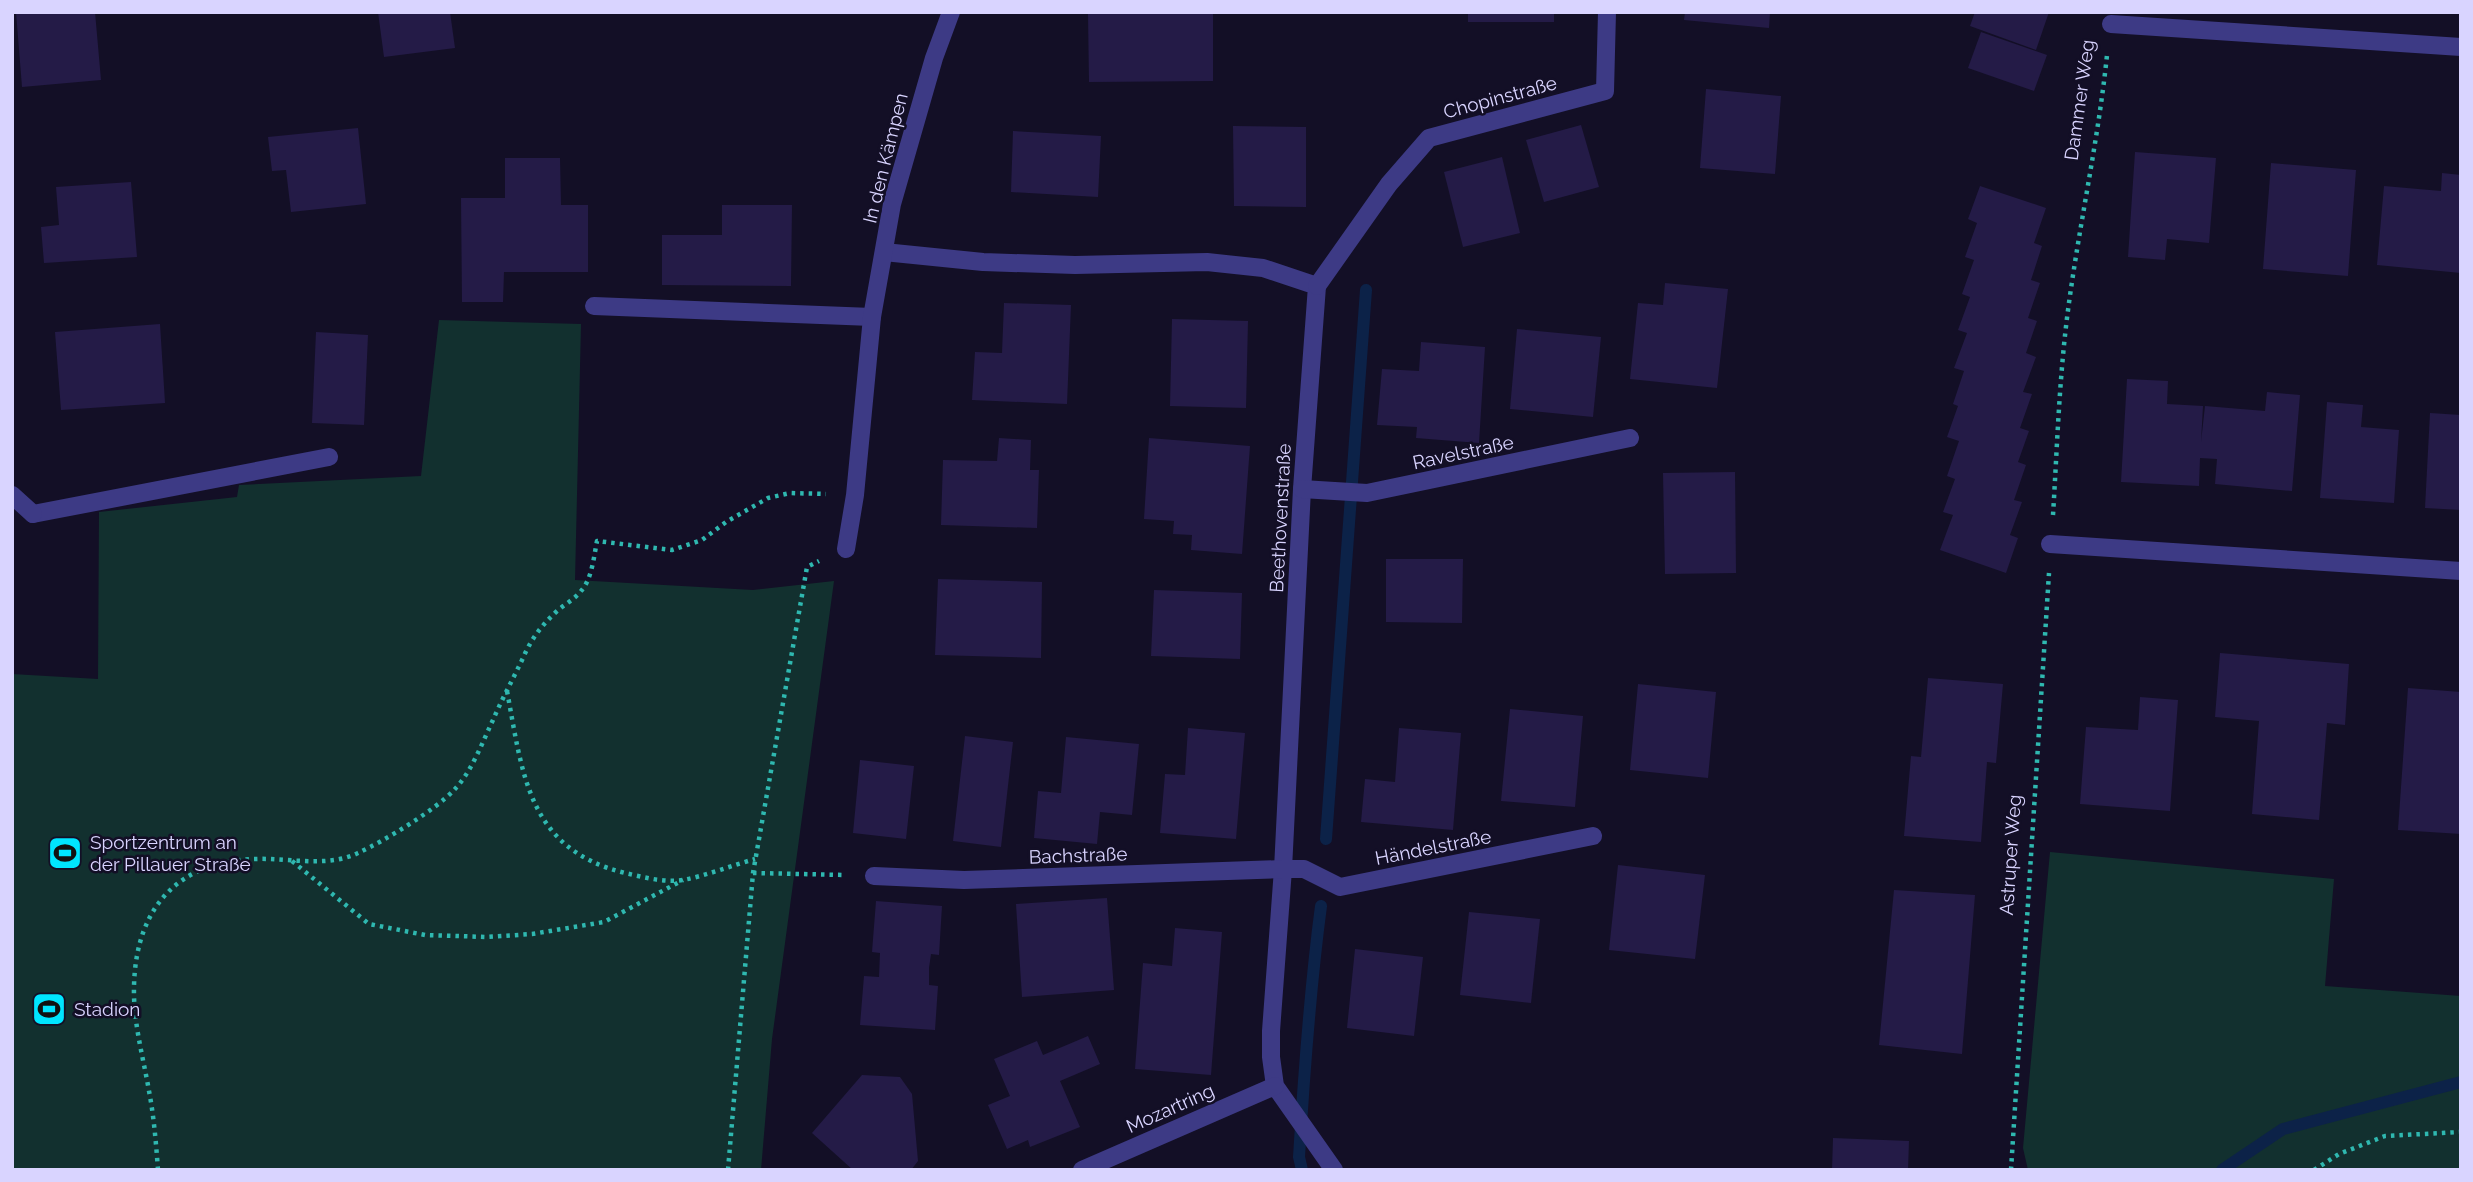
<svg xmlns="http://www.w3.org/2000/svg" width="2473" height="1182" viewBox="0 0 2473 1182" font-family="Raleway,sans-serif">
<style>
.green{fill:#12302f}
.lines{fill:none;stroke-linecap:round;stroke-linejoin:round}
.stream{stroke:#0c2248;stroke-width:12}
.building{fill:#241b47}
.path{stroke:#2fb8b0;stroke-width:4.5;stroke-dasharray:3.5 5;stroke-linecap:butt}
.lane{stroke:#3d3a85;stroke-width:18}
.street{stroke:#3d3a85;stroke-width:18}
.labels{text-anchor:middle;dominant-baseline:central;stroke-width:5;stroke-linejoin:round;paint-order:stroke}
.street-label{font-size:19px;fill:#d9d4ff;stroke:#130f26}
.poi-label{font-size:19px;fill:#d9d4ff;stroke:#130f26;text-anchor:start}
</style>
<rect width="100%" height="100%" fill="#130f26"/>
<g class="green">
<path d="M439 320 581 324 575 580 753 590 834 581 772 1039 761 1170H12V674L98 679 99 512 237 497 239 485 421 476Z"/>
<path d="M2050 852 2334 879 2325 986 2461 996V1170H2028L2023 1148Z"/>
</g>
<g class="lines">
<g class="stream">
<path d="M1326 839 1366 290"/>
<path d="M1302 1170 1299 1157C1304 1073 1310 989 1321 906"/>
<path d="M2222 1170 2283 1129 2461 1082"/>
</g>
</g>
<g class="building">
<path d="M16 12H95L101 80 22 87Z"/>
<path d="M378 12H450L455 48 384 57Z"/>
<rect x="1468" y="12" width="86" height="10"/>
<path d="M1685 12H1770L1769 28 1684 20Z"/>
<path d="M1975 12H2049L2036 50 1970 26Z"/>
<path d="M1213 13V81L1089 82 1088 14Z"/>
<path d="M1981 32 2047 55 2034 91 1968 68Z"/>
<path d="M1706 89 1781 96 1775 174 1700 168Z"/>
<path d="M1581 125 1599 187 1544 202 1526 140Z"/>
<path d="M1233 126 1306 127V207L1234 206Z"/>
<path d="M358 128 366 204 291 212 286 170 272 171 268 137Z"/>
<path d="M1013 131 1101 136 1098 197 1011 192Z"/>
<path d="M2135 152 2216 158 2209 243 2167 239 2165 260 2128 257Z"/>
<path d="M1502 157 1520 233 1463 247 1444 172Z"/>
<path d="M505 158H560L561 205H588V272H504L503 302H462L461 198H505Z"/>
<path d="M2271 163 2356 170 2348 276 2263 269Z"/>
<path d="M2442 173 2461 175V273L2377 265 2384 186 2441 191Z"/>
<path d="M131 182 137 257 44 263 41 227 59 225 56 187Z"/>
<path d="M1980 186 2046 208 2034 243 2042 246 2031 280 2040 283 2028 318 2037 321 2026 353 2036 357 2023 392 2032 394 2020 428 2029 431 2018 462 2026 465 2014 500 2022 502 2010 535 2018 538 2006 573 1940 550 1953 515 1943 512 1955 479 1947 476 1959 441 1947 437 1958 406 1953 404 1964 371 1954 368 1967 333 1958 330 1970 297 1962 294 1974 260 1965 257 1977 223 1968 219Z"/>
<path d="M722 205H792L791 286 662 285V235H722Z"/>
<path d="M1665 283 1728 289 1717 388 1630 379 1638 303 1663 305Z"/>
<path d="M1004 303 1071 305 1067 404 972 400 975 352 1002 353Z"/>
<path d="M1172 319 1248 321 1246 408 1170 406Z"/>
<path d="M160 324 165 403 61 410 55 332Z"/>
<path d="M1517 329 1601 337 1593 417 1510 409Z"/>
<path d="M316 332 368 335 364 425 312 423Z"/>
<path d="M1421 342 1485 347 1479 443 1416 438 1417 427 1377 425 1382 369 1419 371Z"/>
<path d="M2127 379 2168 381 2167 404 2203 406 2201 442 2205 406 2265 411 2267 392 2300 395 2292 491 2215 484 2217 459 2200 458 2199 486 2121 482Z"/>
<path d="M2327 402 2363 405 2361 427 2399 430 2394 503 2320 498Z"/>
<path d="M2430 413 2461 415V510L2425 508Z"/>
<path d="M999 438 1031 440 1030 470H1039L1037 528 941 525 943 460 997 461Z"/>
<path d="M1149 438 1250 446 1242 554 1191 550 1192 535 1173 534 1174 521 1144 519Z"/>
<path d="M1735 472 1736 573 1665 574 1663 473Z"/>
<path d="M1386 559H1463L1462 623 1386 622Z"/>
<path d="M938 579 1042 582 1041 658 935 655Z"/>
<path d="M1154 590 1242 593 1240 659 1151 656Z"/>
<path d="M2220 653 2349 664 2345 725 2327 723 2319 820 2252 814 2259 721 2215 717Z"/>
<path d="M1928 678 2003 684 1996 763 1987 762 1981 842 1904 836 1911 756 1921 757Z"/>
<path d="M1638 684 1716 692 1708 778 1630 770Z"/>
<path d="M2408 688 2461 692V834L2398 830Z"/>
<path d="M2140 697 2178 700 2170 811 2080 804 2086 727 2138 730Z"/>
<path d="M1510 709 1583 716 1575 807 1501 801Z"/>
<path d="M1188 728 1245 733 1236 839 1160 833 1165 774 1185 775Z"/>
<path d="M1399 728 1461 733 1453 830 1361 822 1365 779 1395 782Z"/>
<path d="M965 736 1013 742 1001 847 953 841Z"/>
<path d="M1066 737 1139 744 1132 815 1100 812 1097 844 1034 838 1038 791 1061 793Z"/>
<path d="M860 760 914 766 906 839 853 833Z"/>
<path d="M1618 865 1705 875 1695 959 1609 950Z"/>
<path d="M1894 890 1975 895 1962 1054 1879 1045Z"/>
<path d="M1107 898 1114 990 1022 997 1016 904Z"/>
<path d="M876 901 942 906 939 955 931 954 929 968V985L938 986 935 1030 860 1025 864 976 879 977 880 953 872 952Z"/>
<path d="M1469 912 1540 919 1531 1003 1460 995Z"/>
<path d="M1175 928 1222 932 1211 1075 1135 1069 1143 963 1172 966Z"/>
<path d="M1355 949 1423 957 1414 1036 1347 1028Z"/>
<path d="M1088 1036 1100 1064 1060 1081 1080 1127 1030 1147 1028 1140 1007 1149 988 1105 1010 1096 994 1059 1037 1041 1043 1055Z"/>
<path d="M862 1075 900 1077 912 1094 918 1161 911 1170H853L812 1133Z"/>
<path d="M1833 1138 1909 1141 1908 1170H1832Z"/>
</g>
<g class="lines">
<g class="path">
<path d="M2053 515C2057 450 2059 383 2067 318 2078 230 2098 143 2107 55"/>
<path d="M507 691C523 776 528 849 625 873 643 877 664 883 683 880 705 876 733 865 755 859"/>
<path d="M292 861 369 924 425 935 487 937 532 934 604 922 683 880"/>
<path d="M753 873 846 875"/>
<path d="M158 1170C156 1143 154 1117 149 1091 143 1056 133 1022 134 986 136 901 185 856 269 859 298 860 331 866 358 853 384 841 436 810 455 789 472 771 482 743 493 720 502 699 513 679 523 658 531 639 542 625 557 611 565 604 575 599 581 591 592 579 594 556 597 541L672 550 702 540 726 522 768 498 790 493 826 494"/>
<path d="M728 1170 753 873 807 567 819 561"/>
<path d="M2011 1170 2049 573"/>
<path d="M2314 1170 2339 1154 2385 1136 2461 1132"/>
</g>
<path class="lane" d="M33 514 329 457"/>
<g class="street">
<path d="M2111 24 2461 47"/>
<path d="M884 252 983 262 1075 265 1207 262 1263 268 1317 286 1302 489 1283 869 1271 1031V1057L1275 1086 1334 1170"/>
<path d="M1317 286 1389 184 1429 138 1605 91 1607 12"/>
<path d="M594 306 872 317"/>
<path d="M1302 489 1367 493 1630 438"/>
<path d="M12 495 33 514"/>
<path d="M2050 544 2461 571"/>
<path d="M846 549 855 495 872 317 892 204 934 58 951 12"/>
<path d="M874 876 964 880 1283 869H1304L1340 887 1593 836"/>
<path d="M1082 1170 1275 1086"/>
</g>
</g>
<defs>
<g id="stadium-square" transform="scale(1.75)"><rect x="-9" y="-9" width="18" height="18" rx="4" fill="#00e5ff" stroke="#130f26"/><path d="M0-5a6.5 5 0 1 0 0 10a6.5 5 0 1 0 0-10ZM-3.5-1.8h7v3.6h-7Z" fill="#111"/></g>
</defs>
<g fill-rule="evenodd">
<use href="#stadium-square" x="65" y="853"/>
<use href="#stadium-square" x="49" y="1009"/>
</g>
<g class="labels">
<g class="street-label">
<text transform="translate(1500 97) rotate(-15)">Chopinstraße</text>
<text transform="translate(2079 100) rotate(-82)">Dammer Weg</text>
<text transform="translate(885 158) rotate(-76)">In den Kämpen</text>
<text transform="translate(1463 452) rotate(-12)">Ravelstraße</text>
<text transform="translate(1280 518) rotate(-87)">Beethovenstraße</text>
<text transform="translate(1433 847) rotate(-11)">Händelstraße</text>
<text transform="translate(1078 855) rotate(-2)">Bachstraße</text>
<text transform="translate(2010 855) rotate(-86)">Astruper Weg</text>
<text transform="translate(1170 1108) rotate(-24)">Mozartring</text>
</g>
<g class="poi-label">
<text x="90" y="842">Sportzentrum an<tspan x="90" dy="22">der Pillauer Straße</tspan></text>
<text x="74" y="1009">Stadion</text>
</g>
</g>
<rect width="2473" height="1182" fill="none" stroke="#d9d4ff" stroke-width="28"/>
</svg>
